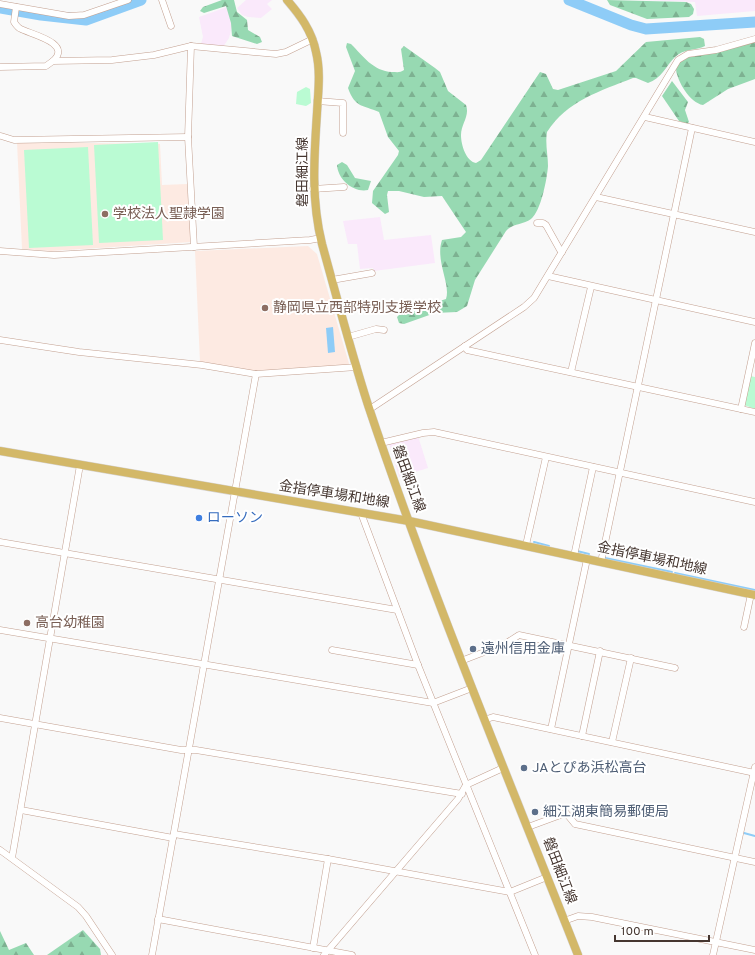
<svg xmlns="http://www.w3.org/2000/svg" width="755" height="955" viewBox="0 0 755 955" font-family="Overpass,'Noto Sans JP',sans-serif">
<style>
.industrial{fill:#fae9fb}
.built{fill:#fdeae2}
.green{fill:#bafbd3}
.forest{fill:url(#forest-firs)}
.water{fill:#8eccf7}
.lines{fill:none;stroke-linecap:round;stroke-linejoin:round}
.stream{stroke:#8eccf7;stroke-width:2}
.river{stroke:#8eccf7;stroke-width:11}
.minor-casing{stroke:#c3a090;stroke-width:7}
.major-casing{stroke:#d6d3d1;stroke-width:9}
.minor{stroke:#fff;stroke-width:6}
.major{stroke:#d3b868;stroke-width:8}
.education-dot{fill:#8d6e63;stroke:#fff;stroke-width:1.5}
.shop-dot{fill:#3f7fe0;stroke:#fff;stroke-width:1.5}
.service-dot{fill:#5c6f8a;stroke:#fff;stroke-width:1.5}
.labels{text-anchor:middle;dominant-baseline:central;stroke-width:4;stroke-linejoin:round;paint-order:stroke}
.street-label{font-size:14px;fill:#453630;stroke:#fff}
.education-label{font-size:14px;fill:#785e54;stroke:#fff;text-anchor:start}
.shop-label{font-size:14px;fill:#366cbe;stroke:#fff;text-anchor:start}
.service-label{font-size:14px;fill:#4e5e75;stroke:#fff;text-anchor:start}
</style>
<defs>
<pattern id="forest-firs" width="22" height="20" patternUnits="userSpaceOnUse"><rect width="22" height="20" fill="#97d9b2"/><path d="M5 1l3.5 6h-7zM16 11l3.5 6h-7z" fill="#7db191"/></pattern>
</defs>
<rect width="100%" height="100%" fill="#f9f9f9"/>
<g class="industrial">
<path d="M246 0H272L267 4 272 9 261 18 248 17 242 15 237 8Z"/>
<path d="M645 0H755V11L697 16 695 2Z"/>
<path d="M227 7 232 26 229 38 223 47 201 44 203 37 199 17Z"/>
<path d="M380 217 384 240 431 235 435 263 374 271 373 268 360 269 357 244H348L343 221Z"/>
<path d="M418 436 428 468 399 477 389 443Z"/>
</g>
<g class="built">
<path d="M17 142 160 144 162 185 187 184 192 242 51 251 22 249Z"/>
<path d="M308 246 317 254 350 367 256 372 200 362 195 251Z"/>
</g>
<g class="green">
<path d="M306 87 310 89 311 103 306 106 296 104 297 92Z"/>
<path d="M158 142 163 240 99 243 94 145Z"/>
<path d="M88 147 93 245 29 248 24 150Z"/>
<path d="M750 376 755 377V409L744 405Z"/>
</g>
<g class="forest">
<path d="M222 0H234L237 12 247 20 248 30 260 37 262 42 257 44 232 36 231 23 226 6 204 13 200 11 203 7Z"/>
<path d="M607 0 686 2 691 4 694 9 693 14 689 17 647 19 610 5Z"/>
<path d="M700 37 704 39 705 46C696 51 684 48 675 57 666 66 661 79 648 83L636 78H633C600 91 567 101 547 132 545 143 548 155 548 166 547 179 541 211 531 219 523 225 513 223 506 231L475 280 467 306 457 312 435 313 404 324 399 323 397 317 401 313 446 299C451 284 435 261 442 240L461 237 466 232 442 196 424 197 399 191H388L387 195 389 212 385 214 372 203 373 191 398 155 399 151 388 137 379 112C363 105 355 108 348 88L355 71 346 47 347 43 351 44C363 56 373 71 392 72 397 72 400 73 404 70L401 49 404 46 435 68 440 72 448 91 466 105C470 116 461 124 461 135 461 145 466 161 476 163L481 160 540 72 546 74 553 89 558 90 616 71 646 42Z"/>
<path d="M755 42V79L728 89 703 105C690 103 677 81 676 69L680 62 689 57Z"/>
<path d="M672 81 688 102 685 110 689 122 687 124 679 121 662 96Z"/>
<path d="M342 162 347 165 355 178 371 181 368 190C354 193 338 180 337 165Z"/>
<path d="M83 930 100 949 101 955H47Z"/>
<path d="M0 931 9 950 26 943 34 955H0Z"/>
</g>
<path class="water" d="M333 327 335 352 328 353 326 328Z"/>
<g class="lines">
<g class="stream">
<path d="M534 542 549 546"/>
<path d="M577 551 589 554"/>
<path d="M605 558 672 572"/>
<path d="M675 573 755 590"/>
<path d="M744 833 755 836"/>
</g>
<g class="river">
<path d="M569 0 631 25 646 29 755 22"/>
<path d="M0 8 41 15 86 20 141 0"/>
</g>
<g class="minor-casing">
<g id="minor">
<path d="M162 0 171 26"/>
<path d="M0 4 69 16 84 15 128 0"/>
<path d="M16 7 14 22C16 25 18 28 21 29 30 34 73 43 53 61"/>
<path d="M0 67 46 66 53 61 112 60 154 55 191 46 276 54 286 52 313 39"/>
<path d="M317 101 343 103V133"/>
<path d="M645 117 755 142"/>
<path d="M1 136 14 140 188 137 194 247"/>
<path d="M188 137 191 46"/>
<path d="M313 189 344 187"/>
<path d="M596 197 755 232"/>
<path d="M537 223H543L546 225 560 250 562 252"/>
<path d="M0 251 54 255 310 240 321 238"/>
<path d="M548 276 755 322"/>
<path d="M332 280 372 273"/>
<path d="M348 337 376 329 384 330"/>
<path d="M0 340 79 352 202 365 256 374 357 367"/>
<path d="M465 346 467 350 755 412"/>
<path d="M571 372 591 287"/>
<path d="M370 409 524 307 534 298 678 60 688 54 716 50 755 39"/>
<path d="M741 409 755 343"/>
<path d="M381 443 423 433 434 432 755 502"/>
<path d="M361 513 418 665 535 955"/>
<path d="M0 542 397 610"/>
<path d="M526 545 546 457"/>
<path d="M574 556 593 467"/>
<path d="M601 562 692 128"/>
<path d="M744 627 751 594"/>
<path d="M0 630 433 703 472 688"/>
<path d="M332 650 418 665"/>
<path d="M461 661 505 644 519 635 675 668"/>
<path d="M0 718 181 750H196L462 794"/>
<path d="M484 720 493 717 755 773"/>
<path d="M551 729 587 559"/>
<path d="M582 736 600 651"/>
<path d="M612 742 631 658"/>
<path d="M21 810 173 838"/>
<path d="M528 827 566 813 575 824 755 862"/>
<path d="M174 834 328 859 510 892 547 877"/>
<path d="M0 850 78 907 86 916 112 955"/>
<path d="M12 858 80 465"/>
<path d="M158 919 352 955"/>
<path d="M564 921 578 916 592 917 755 950"/>
<path d="M313 948 328 859"/>
<path d="M152 955 256 374"/>
<path d="M324 955 458 799 466 785 503 768"/>
<path d="M713 955 755 767"/>
</g>
</g>
<g class="major-casing">
<g id="major">
<path d="M287 0C300 15 312 31 316 52 321 72 318 93 317 113 314 158 311 200 322 244 337 298 351 352 368 405 430 591 506 772 578 955"/>
<path d="M0 451 409 521 755 595"/>
</g>
</g>
<use href="#minor" class="minor"/>
<use href="#major" class="major"/>
</g>
<g class="education-dot">
<circle cx="105" cy="214" r="4"/>
<circle cx="265" cy="308" r="4"/>
<circle cx="27" cy="623" r="4"/>
</g>
<circle class="shop-dot" cx="199" cy="518" r="4"/>
<g class="service-dot">
<circle cx="473" cy="649" r="4"/>
<circle cx="524" cy="768" r="4"/>
<circle cx="535" cy="812" r="4"/>
</g>
<g class="labels">
<g class="street-label">
<text transform="translate(303 172) rotate(-90)">磐田細江線</text>
<text transform="translate(408 479) rotate(70)">磐田細江線</text>
<text transform="translate(334 495) rotate(9)">金指停車場和地線</text>
<text transform="translate(652 559) rotate(12)">金指停車場和地線</text>
<text transform="translate(559 871) rotate(69)">磐田細江線</text>
</g>
<g class="education-label">
<text x="113" y="214">学校法人聖隷学園</text>
<text x="273" y="308">静岡県立西部特別支援学校</text>
<text x="35" y="623">高台幼稚園</text>
</g>
<g class="shop-label">
<text x="207" y="518">ローソン</text>
</g>
<g class="service-label">
<text x="481" y="649">遠州信用金庫</text>
<text x="532" y="768">JAとぴあ浜松高台</text>
<text x="543" y="812">細江湖東簡易郵便局</text>
</g>
</g>
<path d="M615 935v6h94v-6" fill="none" stroke="#453630" stroke-width="2"/>
<text x="621" y="935" font-size="12" fill="#453630" stroke="#ffffff" stroke-width="3" paint-order="stroke">100 m</text>
</svg>
